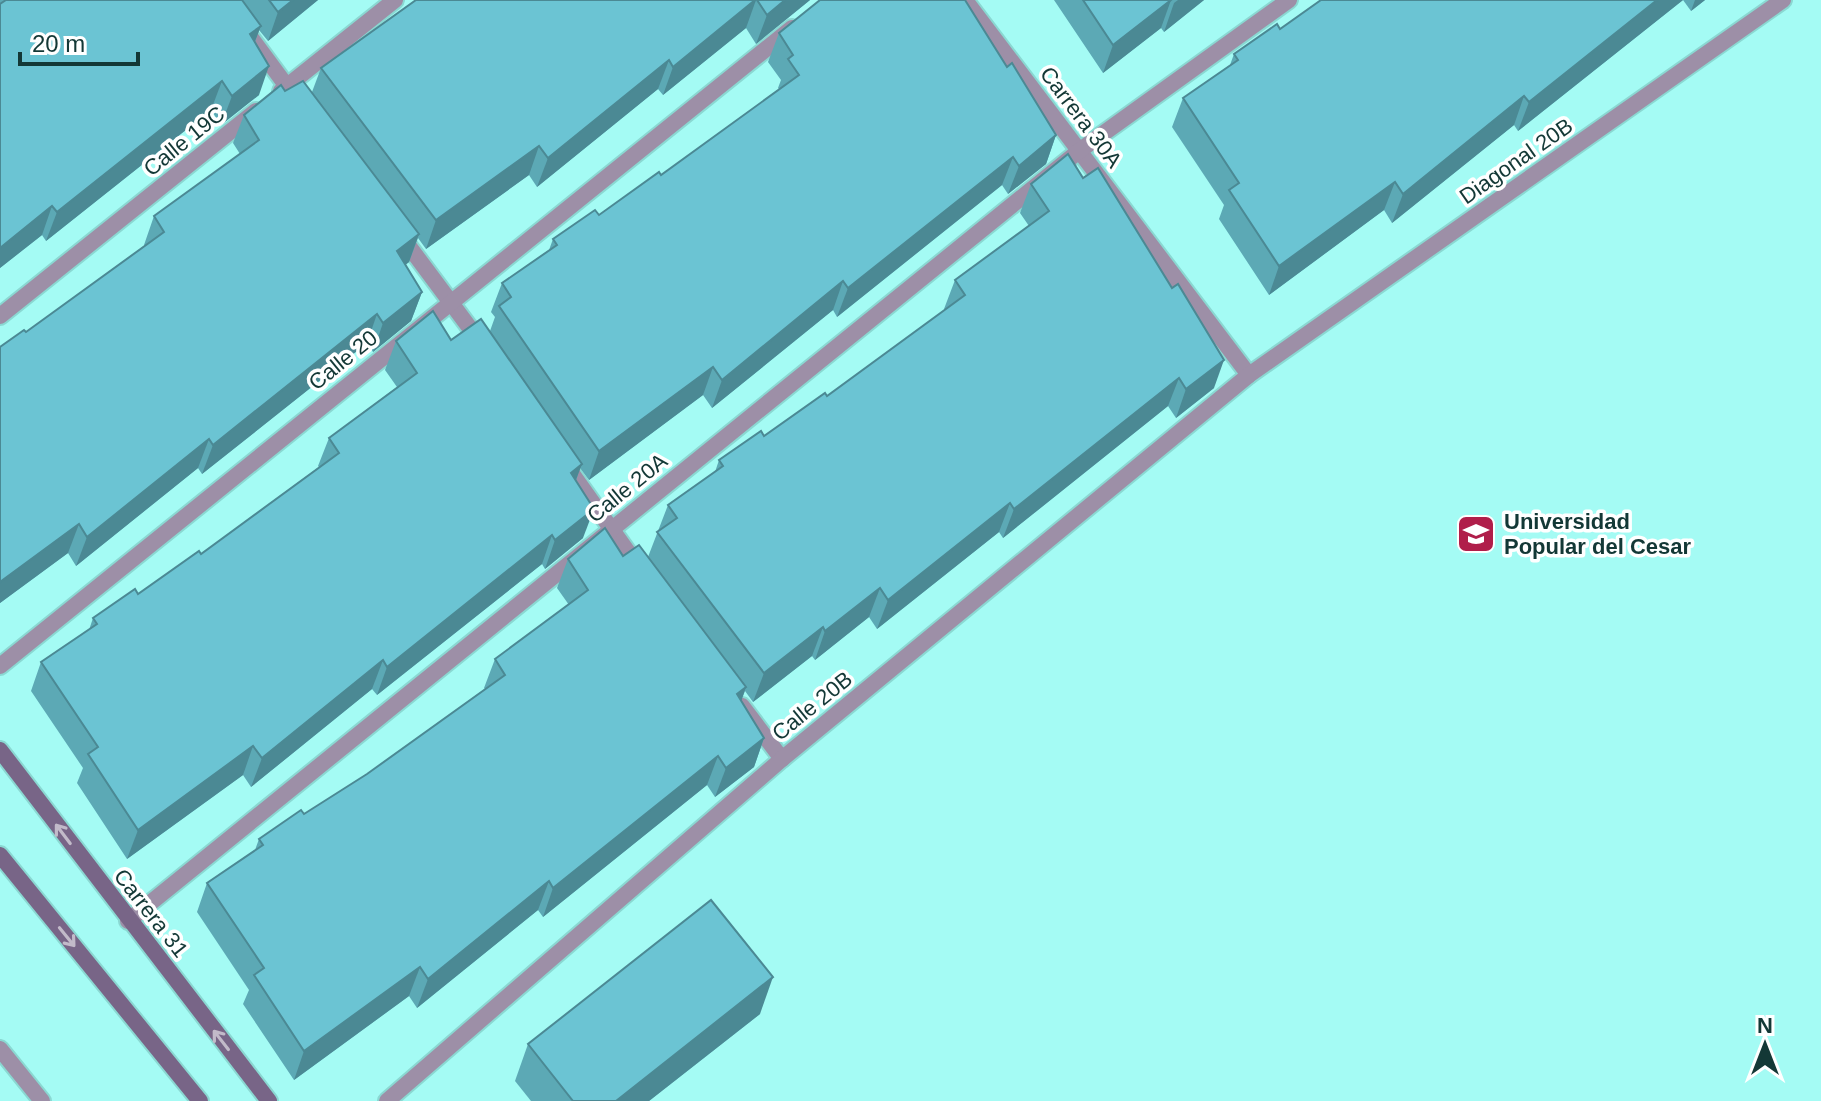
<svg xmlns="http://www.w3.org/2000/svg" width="1821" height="1101" viewBox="0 0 1821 1101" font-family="Helvetica,sans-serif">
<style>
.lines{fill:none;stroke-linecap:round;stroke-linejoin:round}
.minor-casing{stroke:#8ad8d2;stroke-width:20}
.secondary-casing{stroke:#8ad8d2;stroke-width:20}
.minor{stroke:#9d8fa7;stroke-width:16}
.secondary{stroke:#786587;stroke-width:16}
.wall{fill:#5ca9b5}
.shaded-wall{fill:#4b8994}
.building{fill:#6bc4d3;stroke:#4b8994;stroke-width:2}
.oneway{stroke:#c2bac9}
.labels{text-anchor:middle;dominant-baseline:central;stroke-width:7;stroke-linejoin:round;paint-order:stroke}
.street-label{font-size:22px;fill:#133836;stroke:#fff}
.poi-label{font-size:22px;font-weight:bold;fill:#133836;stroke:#fff;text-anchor:start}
</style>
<rect width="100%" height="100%" fill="#a4fbf4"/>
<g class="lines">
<g class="minor-casing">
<g id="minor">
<path d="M223 0 300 104"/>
<path d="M965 0 1249 375"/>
<path d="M281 91 395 0"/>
<path d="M399 233 481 343"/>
<path d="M0 316 256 111"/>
<path d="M565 464 640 569"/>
<path d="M0 666 792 28"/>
<path d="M742 706 782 759"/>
<path d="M128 921 1079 151 1289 0"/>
<path d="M0 1049 42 1101"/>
<path d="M387 1101 782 759 1249 375 1783 0"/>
</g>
</g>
<g class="secondary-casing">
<g id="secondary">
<path d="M0 750 269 1101"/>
<path d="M0 855 200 1101"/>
</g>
</g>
<use href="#minor" class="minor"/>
<use href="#secondary" class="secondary"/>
</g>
<g class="wall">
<path d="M0 0H318L268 41 259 30 255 42 259 95 221 125 211 110 46 241 42 235 0 268Z"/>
<path d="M416 0H810L756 44 746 28 663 95 658 89 537 187 529 175 426 249 418 238 409 262 405 265 422 292 411 321 373 352 367 343 202 474 198 468 76 566 68 553 0 603V347L26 332 144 246V245L154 216 240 154 233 143 244 115 285 91 312 92 321 68Z"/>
<path d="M1054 0H1204L1164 32 1161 28 1103 73Z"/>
<path d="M1683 0 1518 131 1514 125 1392 223 1384 210 1269 295 1219 219 1224 205 1172 127 1183 98 1230 65 1234 54 1280 29Z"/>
<path d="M1683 0H1705L1691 11Z"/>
<path d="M779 33 1007 67 1056 135 1046 164 1008 194 1002 185 837 317 833 310 712 408 703 395 589 480 580 468 576 481 583 538 545 569 542 564 377 695 372 689 251 787 243 775 127 859 77 783 83 768 31 691 41 662 89 630 93 618 138 594 201 554 319 467 318 466 329 438 397 387 385 370 396 341 451 340 490 331 495 317 491 312 502 283 549 250 553 239 599 215 661 175 779 89 778 88 781 80 768 62Z"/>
<path d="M1031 184 1214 388 1176 418 1168 406 1003 538 999 532 877 629 869 617 815 660 812 656 753 702 745 691 741 701 764 738 754 767 715 797 707 785 543 917 538 910 417 1008 409 996 294 1080 243 1004 249 990 197 912 207 883 255 850 259 839 304 814 367 774 485 689 484 688 495 659 569 605 557 588 568 559 623 556 648 557 668 505 715 472 719 460 764 436 827 396 945 310 944 309 955 280 1029 226 1020 213Z"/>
<path d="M760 1014 649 1101H531L515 1081 528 1044Z"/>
</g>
<g class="shaded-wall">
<path d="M293 0H318L268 41 278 12Z"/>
<path d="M755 0H756L746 28 663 95 673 67Z"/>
<path d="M785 0H810L756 44 767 15Z"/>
<path d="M1171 0 1161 28 1103 73 1113 45Z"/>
<path d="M1178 0H1204L1164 32 1174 3Z"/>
<path d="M1657 0H1683L1518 131 1529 102Z"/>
<path d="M1695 0H1705L1691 11Z"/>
<path d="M261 26 250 54V34Z"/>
<path d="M669 60 658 89 537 187 548 158Z"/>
<path d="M269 66 259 95 221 125 232 96Z"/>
<path d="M222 81 211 110 46 241 57 212Z"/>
<path d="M1524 96 1514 125 1392 223 1403 194Z"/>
<path d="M1056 135 1046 164 1008 194 1019 166Z"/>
<path d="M539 146 529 175 426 249 436 220Z"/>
<path d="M1013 157 1002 185 837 317 848 288Z"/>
<path d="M1395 182 1384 210 1269 295 1279 266Z"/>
<path d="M52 206 42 235 0 268V248Z"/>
<path d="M419 234 409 262 386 280 397 251Z"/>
<path d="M843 281 833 310 712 408 722 380Z"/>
<path d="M422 292 411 321 373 352 383 323Z"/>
<path d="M377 314 367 343 202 474 213 445Z"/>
<path d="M1224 360 1214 388 1176 418 1186 389Z"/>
<path d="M713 367 703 395 589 480 599 451Z"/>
<path d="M1179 378 1168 406 1003 538 1014 509Z"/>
<path d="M209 439 198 468 76 566 87 537Z"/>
<path d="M582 464 571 493V473Z"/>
<path d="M1010 503 999 532 877 629 888 600Z"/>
<path d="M594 509 583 538 545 569 555 540Z"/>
<path d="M79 524 68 553 0 603V582Z"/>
<path d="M552 535 542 564 377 695 387 667Z"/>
<path d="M880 588 869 617 815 660 825 631Z"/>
<path d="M823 627 812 656 753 702 764 673Z"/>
<path d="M383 660 372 689 251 787 262 758Z"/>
<path d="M746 687 736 716 737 694Z"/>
<path d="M764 738 754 767 715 797 726 768Z"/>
<path d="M253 746 243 775 127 859 138 830Z"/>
<path d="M718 756 707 785 543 917 553 888Z"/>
<path d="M549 881 538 910 417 1008 428 979Z"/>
<path d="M420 967 409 996 294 1080 304 1051Z"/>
<path d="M773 977 760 1014 649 1101H616Z"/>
</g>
<g class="building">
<path d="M6 0H242L261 26 250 34 269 66 232 96 222 81 57 212 52 206 0 248V4Z"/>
<path d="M269 0H293L278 12Z"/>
<path d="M416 0H755L673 67 669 60 548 158 539 146 436 220 321 68Z"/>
<path d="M757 0H785L767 15Z"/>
<path d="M820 0H965L1007 67 1012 63 1056 135 1019 166 1013 157 848 288 843 281 722 380 713 367 599 451 499 306 511 297 502 283 557 245 553 239 595 210 599 215 659 172 661 175 799 75 788 59 793 55 779 33Z"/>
<path d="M1083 0H1171L1113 45Z"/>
<path d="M1321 0H1657L1529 102 1524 96 1403 194 1395 182 1279 266 1229 190 1239 183 1183 98 1238 60 1234 54 1277 24 1280 29Z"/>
<path d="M303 81 419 234 397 251 422 292 383 323 377 314 213 445 209 439 87 537 79 524 0 582V347L24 330 26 332 164 232 154 216 259 140 244 115 281 85 285 91Z"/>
<path d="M1068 154 1083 178 1098 168 1172 288 1178 284 1224 360 1186 389 1179 378 1014 509 1010 503 888 600 880 588 825 631 823 627 764 673 657 532 677 518 668 505 723 466 719 460 761 431 764 436 825 393 827 396 965 295 955 280 1049 211 1031 184Z"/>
<path d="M433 311 451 340 481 319 582 464 571 473 594 509 555 540 552 535 387 667 383 660 262 758 253 746 138 830 88 754 98 747 41 662 97 624 93 618 135 589 138 594 199 551 201 554 339 453 329 438 417 373 396 341Z"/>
<path d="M605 528 623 556 639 545 746 687 737 694 764 738 726 768 718 756 553 888 549 881 428 979 420 967 304 1051 254 975 264 968 207 883 263 845 259 839 301 810 304 814 367 774 505 675 495 659 588 590 568 559Z"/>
<path d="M711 900 773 977 616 1101H573L528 1044Z"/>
</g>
<defs><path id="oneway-shaft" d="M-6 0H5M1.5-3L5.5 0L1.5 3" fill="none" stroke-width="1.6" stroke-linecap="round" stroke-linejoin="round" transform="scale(2)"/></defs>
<g class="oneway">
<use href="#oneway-shaft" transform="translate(63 834) rotate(-127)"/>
<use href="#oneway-shaft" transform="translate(67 937) rotate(51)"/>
<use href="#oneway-shaft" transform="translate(221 1040) rotate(-128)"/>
</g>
<defs>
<g id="university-square" transform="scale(2)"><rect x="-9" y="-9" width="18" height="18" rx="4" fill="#b01e4a" stroke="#fff"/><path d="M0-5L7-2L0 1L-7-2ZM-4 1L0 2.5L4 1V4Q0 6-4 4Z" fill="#fff"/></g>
</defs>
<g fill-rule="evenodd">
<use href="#university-square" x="1476" y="534"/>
</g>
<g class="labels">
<g class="street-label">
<text transform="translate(1081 117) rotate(53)">Carrera 30A</text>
<text transform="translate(184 141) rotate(-39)">Calle 19C</text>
<text transform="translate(1516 161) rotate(-35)">Diagonal 20B</text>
<text transform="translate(343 360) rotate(-39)">Calle 20</text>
<text transform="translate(627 488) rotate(-39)">Calle 20A</text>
<text transform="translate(812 706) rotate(-39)">Calle 20B</text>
<text transform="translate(151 913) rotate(52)">Carrera 31</text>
</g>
<g class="poi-label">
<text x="1504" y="521">Universidad<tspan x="1504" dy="25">Popular del Cesar</tspan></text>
</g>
</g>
<g transform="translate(1765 1045)" stroke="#ffffff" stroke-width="6" paint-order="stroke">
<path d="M0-6L14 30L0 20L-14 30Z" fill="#133836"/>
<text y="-12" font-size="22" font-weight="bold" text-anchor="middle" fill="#133836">N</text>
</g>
<path d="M20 52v12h118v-12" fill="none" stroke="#133836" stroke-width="4"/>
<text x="32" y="52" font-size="24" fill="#133836" stroke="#ffffff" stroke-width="6" paint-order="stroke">20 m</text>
</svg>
